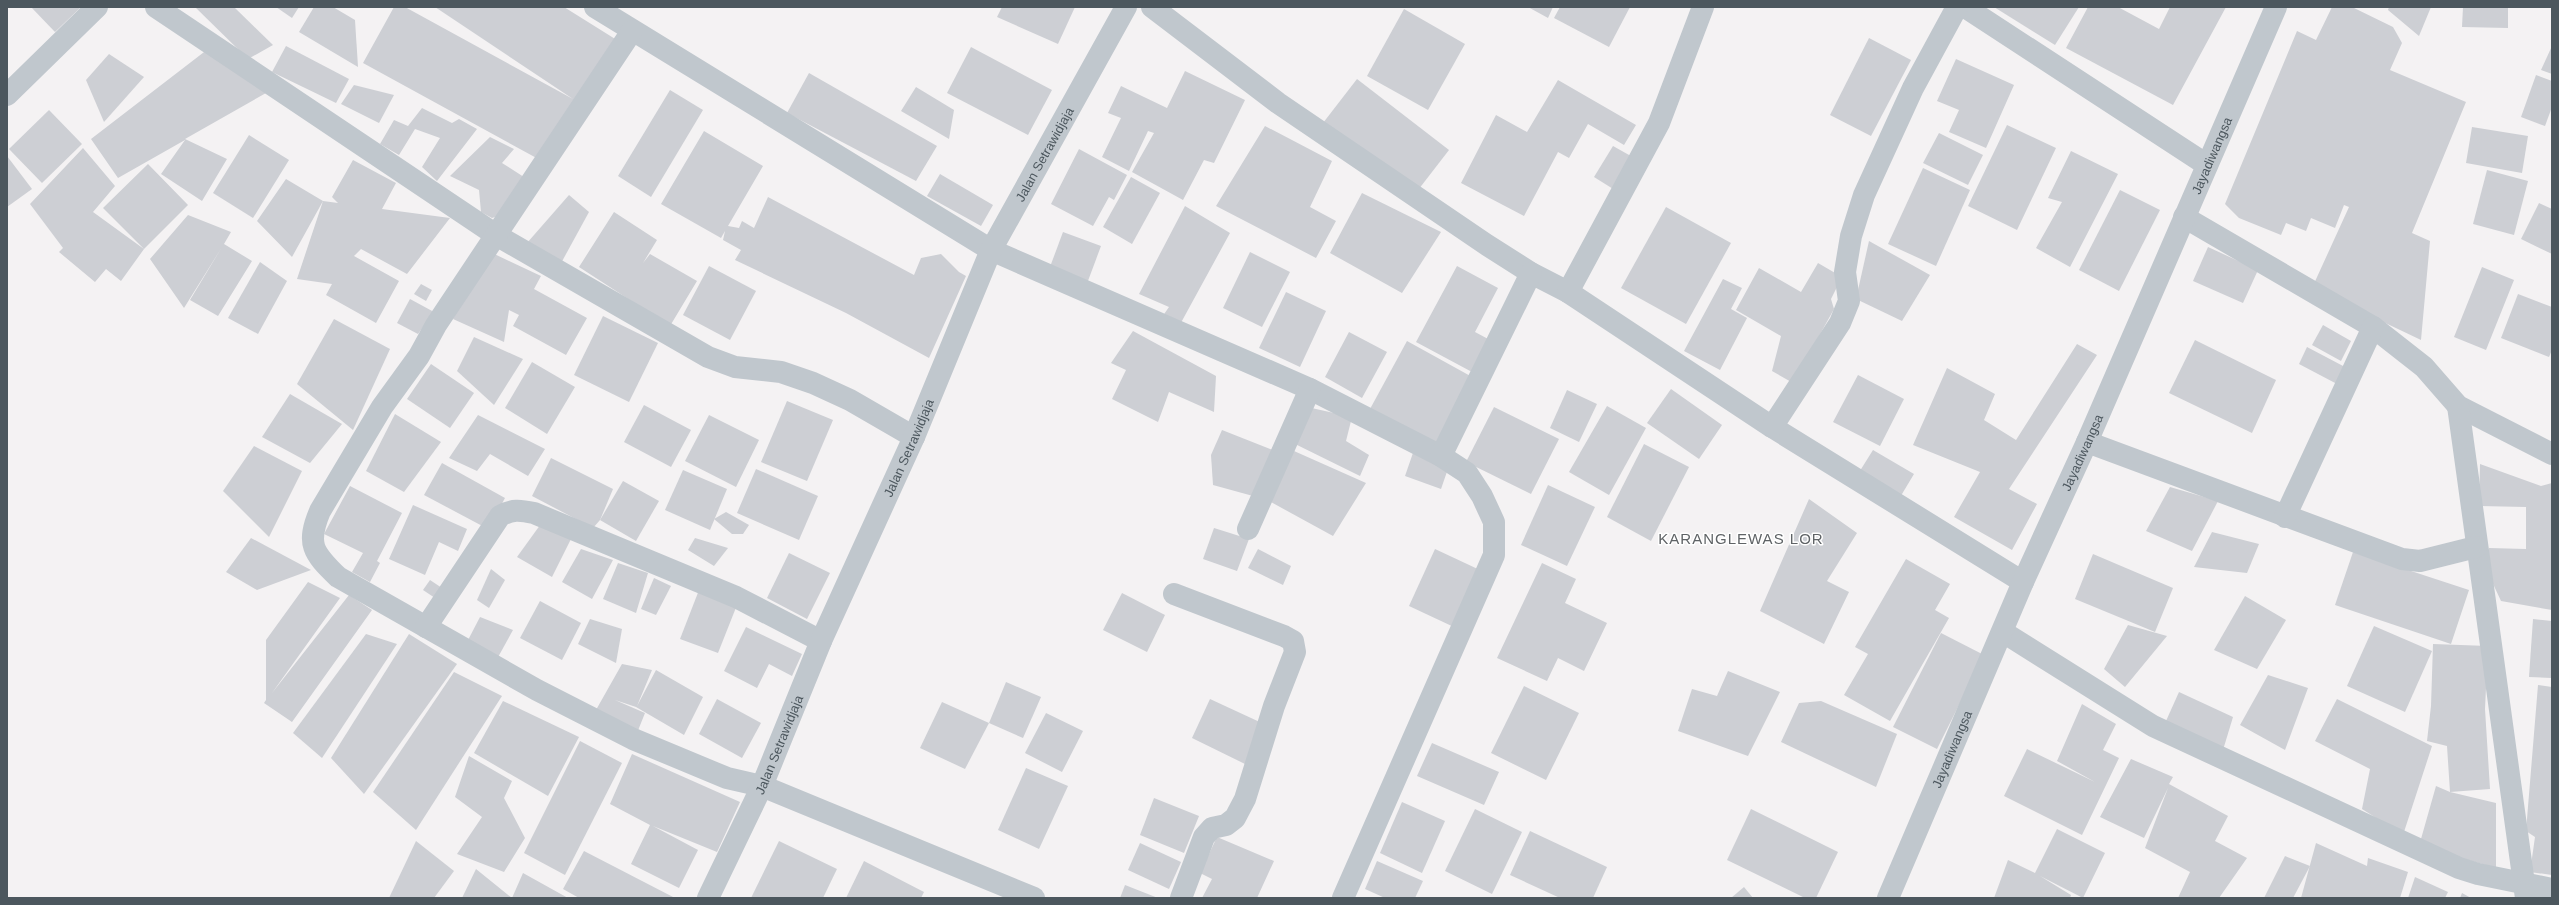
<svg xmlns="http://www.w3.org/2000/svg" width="2559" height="905" viewBox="0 0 2559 905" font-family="Helvetica,sans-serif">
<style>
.building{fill:#cdcfd4}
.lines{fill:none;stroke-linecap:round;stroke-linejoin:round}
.minor{stroke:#c0c7cd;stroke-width:22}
.labels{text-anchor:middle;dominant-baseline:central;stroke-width:3;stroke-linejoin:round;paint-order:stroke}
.street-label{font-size:13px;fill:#4c575e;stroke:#fff}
.quarter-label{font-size:15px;letter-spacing:1px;fill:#5f6366;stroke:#fff}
</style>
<rect width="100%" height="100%" fill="#f4f2f3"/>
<g class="building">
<path d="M31 7H81L55 32Z"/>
<path d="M195 7H234L273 45 248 59Z"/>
<path d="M276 7H299L292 18Z"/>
<path d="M314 7H333L355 20 358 67 299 32Z"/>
<path d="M394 7H405L573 99 435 7H564L620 42 542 161 363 63Z"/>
<path d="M1002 7H1075L1058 44 997 17Z"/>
<path d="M1528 7H1553L1548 18Z"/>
<path d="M1560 7H1630L1609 47 1554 18Z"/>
<path d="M1994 7H2079L2055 45Z"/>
<path d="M2088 7H2118L2159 29 2170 7H2226L2173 105 2066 48Z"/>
<path d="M2332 7H2352L2393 27 2402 43 2390 70 2466 102 2412 233 2430 241 2421 340 2312 288 2349 207 2344 205 2335 228 2311 218 2306 231 2286 223 2281 235 2239 218 2225 204 2297 31 2316 40Z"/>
<path d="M2389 7H2431L2419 36 2388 10Z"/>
<path d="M2463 7H2508V28L2462 27Z"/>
<path d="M1404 9 1465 44 1428 110 1367 76Z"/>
<path d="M1869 38 1911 60 1871 136 1830 115Z"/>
<path d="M286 46 349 79 336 103 272 72Z"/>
<path d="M2552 46V74L2541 70Z"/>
<path d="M971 47 1052 90 1028 135 947 93Z"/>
<path d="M208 49 266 93 185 139 227 159 202 201 161 174 185 140 118 178 91 139Z"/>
<path d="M109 54 144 77 104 122 86 80Z"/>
<path d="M1956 59 2014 85 1986 148 1949 132 1959 110 1937 101Z"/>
<path d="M1185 71 1245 100 1214 163 1204 160 1183 200 1132 172 1154 133 1148 131 1129 171 1102 157 1121 118 1108 113 1121 86 1167 108Z"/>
<path d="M809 73 937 146 916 181 787 113Z"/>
<path d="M2536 75 2552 81V107L2545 126 2521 117Z"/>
<path d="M1357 79 1449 150 1415 194 1323 123Z"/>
<path d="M1558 80 1636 125 1624 145 1588 124 1569 158 1558 152 1524 216 1461 183 1496 115 1527 132Z"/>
<path d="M354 85 394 95 379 123 341 104Z"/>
<path d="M916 87 954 110 949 139 901 111Z"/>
<path d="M670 90 703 110 651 197 618 176Z"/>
<path d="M422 108 452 123 459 119 477 129 437 181 422 167 440 138 415 129 399 155 380 144 394 120 408 126Z"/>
<path d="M49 110 82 144 42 183 9 149Z"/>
<path d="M2007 125 2056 148 2017 230 1968 206Z"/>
<path d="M1265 126 1332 161 1310 207 1336 221 1316 258 1216 206Z"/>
<path d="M2472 127 2528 136 2522 173 2466 163Z"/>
<path d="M704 131 763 166 728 226 739 228 742 221 754 228 768 197 914 275 921 258 941 254 959 272 966 276 929 358 846 313 735 260 741 250 723 240 725 231 721 238 661 204Z"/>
<path d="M1939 133 1983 155 1968 185 1923 163Z"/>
<path d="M249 135 289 160 253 218 213 193Z"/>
<path d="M490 137 514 149 502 163 527 179 501 215 492 218 481 212 479 190 450 176Z"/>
<path d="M1613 146 1638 160 1618 192 1594 177Z"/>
<path d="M83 148 115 186 93 212 144 249 103 208 148 164 188 205 144 249 121 281 106 269 95 282 59 252 63 248 30 204Z"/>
<path d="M1079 149 1127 175 1114 200 1109 197 1093 226 1051 204Z"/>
<path d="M2071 151 2118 174 2070 267 2036 248 2062 202 2048 198Z"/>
<path d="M7 156 32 189 7 207Z"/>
<path d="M353 160 396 183 382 209 450 218 407 274 361 249 354 256 399 281 376 323 326 295 332 284 297 279 323 201 292 257 257 221 286 179 323 201 338 203 332 197Z"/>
<path d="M1923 168 1970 190 1936 266 1888 244Z"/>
<path d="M2487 170 2528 181 2514 235 2473 224Z"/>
<path d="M940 174 993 205 981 226 927 196Z"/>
<path d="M1131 177 1160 193 1132 244 1103 227Z"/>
<path d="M2120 190 2160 210 2119 291 2079 270Z"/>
<path d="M1362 193 1441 232 1402 293 1330 253Z"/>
<path d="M569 195 589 212 560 265 527 243Z"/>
<path d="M2539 203 2552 209V254L2521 239Z"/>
<path d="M1185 206 1230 233 1177 330 1160 320 1169 307 1139 294Z"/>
<path d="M1666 207 1731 243 1686 324 1621 288Z"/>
<path d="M614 212 657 240 643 263 650 254 697 281 670 326 579 267Z"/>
<path d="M188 215 231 232 224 244 252 261 218 316 190 300 222 247 184 308 150 259Z"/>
<path d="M1063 232 1101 246 1085 289 1047 275Z"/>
<path d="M1869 241 1930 275 1902 321 1856 299Z"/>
<path d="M2208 247 2258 270 2243 303 2193 281Z"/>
<path d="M488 251 541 276 534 289 587 318 566 355 513 326 519 315 509 310 504 342 453 319Z"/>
<path d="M1250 252 1290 272 1262 327 1223 308Z"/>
<path d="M260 262 287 281 258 334 228 318Z"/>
<path d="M1818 263 1842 277 1831 299 1834 309 1793 383 1772 371 1781 336 1736 310 1759 268 1801 292Z"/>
<path d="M709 266 756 291 730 340 683 315Z"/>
<path d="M1457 266 1498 288 1475 332 1490 340 1472 372 1416 342Z"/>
<path d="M2482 267 2514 280 2486 350 2454 337Z"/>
<path d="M1723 279 1742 288 1731 309 1747 318 1720 370 1684 351Z"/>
<path d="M421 284 432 290 426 301 414 294Z"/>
<path d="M1286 292 1326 311 1300 367 1259 348Z"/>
<path d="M2518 294 2552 307V350L2549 357 2501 338Z"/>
<path d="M410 299 434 312 418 334 397 323Z"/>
<path d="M603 316 658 343 629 402 574 375Z"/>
<path d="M334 319 390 349 353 430 297 384Z"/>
<path d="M2323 325 2351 341 2341 361 2312 345Z"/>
<path d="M1133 331 1216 376 1214 412 1169 392 1158 422 1112 399 1126 370 1111 363Z"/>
<path d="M1349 332 1387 352 1362 398 1325 377Z"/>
<path d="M474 337 523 359 494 405 457 371Z"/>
<path d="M2195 340 2276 380 2252 433 2169 393Z"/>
<path d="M1407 341 1474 378 1437 446 1370 409Z"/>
<path d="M2077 344 2097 355 2009 489 2037 504 2012 550 1954 517 1980 472 1913 445 1947 368 1995 394 1984 420 2016 440Z"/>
<path d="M2307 347 2345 367 2337 384 2299 364Z"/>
<path d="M532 362 575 387 547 434 505 408Z"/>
<path d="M431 364 474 393 450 428 407 399Z"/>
<path d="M1858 375 1904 399 1880 446 1833 422Z"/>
<path d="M1671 389 1722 425 1699 459 1647 423Z"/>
<path d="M1567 390 1597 404 1579 442 1550 428Z"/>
<path d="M290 394 342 424 310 463 262 437Z"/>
<path d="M787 401 833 420 807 481 761 462Z"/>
<path d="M644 405 691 430 671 467 624 442Z"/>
<path d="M1607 406 1646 428 1609 495 1569 472Z"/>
<path d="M1307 407 1352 417 1346 441 1369 455 1360 476 1289 441Z"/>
<path d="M1494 407 1559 439 1531 494 1466 462Z"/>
<path d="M395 414 441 442 404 492 366 471Z"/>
<path d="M478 415 545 449 528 476 490 454 477 471 449 458Z"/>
<path d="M709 415 759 440 736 487 685 461Z"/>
<path d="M1222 430 1275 451 1253 496 1213 485 1211 455Z"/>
<path d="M1644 444 1689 467 1651 541 1607 517Z"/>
<path d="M254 446 302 471 269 537 223 491Z"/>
<path d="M1285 447 1366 483 1333 536 1269 501Z"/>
<path d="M1414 450 1450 463 1441 489 1405 476Z"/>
<path d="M1873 450 1914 474 1899 499 1858 474Z"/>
<path d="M551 458 613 489 600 520 593 528 532 496Z"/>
<path d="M442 463 505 498 488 529 424 495Z"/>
<path d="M2480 464 2541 486 2552 483V610L2501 601 2488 573 2489 548 2526 549V507L2479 506Z"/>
<path d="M756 469 818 496 799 540 737 513Z"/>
<path d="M683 470 727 489 710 530 665 510Z"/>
<path d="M623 481 659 501 636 541 600 520Z"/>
<path d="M1548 485 1595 507 1567 566 1521 545Z"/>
<path d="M350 486 402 513 377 561 380 563 370 582 352 572 363 553 324 534Z"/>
<path d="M2170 487 2218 501 2192 551 2146 531Z"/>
<path d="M1809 499 1857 533 1827 581 1849 592 1824 644 1760 611Z"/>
<path d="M413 505 467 529 458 551 439 542 425 575 389 559Z"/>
<path d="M726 512 749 525 743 534H732L714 519Z"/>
<path d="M543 521 571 539 552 577 517 557Z"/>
<path d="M1214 528 1249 539 1237 571 1203 559Z"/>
<path d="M2212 532 2259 544 2247 573 2194 567Z"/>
<path d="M251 538 311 570 257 590 226 572Z"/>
<path d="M695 538 728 548 714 566 688 550Z"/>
<path d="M581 549 613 560 592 599 562 582Z"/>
<path d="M1258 549 1291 566 1283 585 1248 568Z"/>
<path d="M1435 549 1482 571 1456 628 1409 606Z"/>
<path d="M2353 552 2469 590 2451 644 2335 605Z"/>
<path d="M789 553 830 573 807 619 767 598Z"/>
<path d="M2093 554 2173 588 2155 632 2075 599Z"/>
<path d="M1906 559 1950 584 1935 610 1949 618 1890 721 1844 695 1868 654 1855 647Z"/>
<path d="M618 563 648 573 636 613 603 599Z"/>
<path d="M1542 563 1576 579 1565 603 1607 623 1584 671 1558 658 1547 681 1497 658Z"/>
<path d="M491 569 505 580 489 608 477 600Z"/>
<path d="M654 578 671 586 656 615 641 609Z"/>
<path d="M430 580 445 590 438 600 423 590Z"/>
<path d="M308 582 340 598 272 693 349 595 372 610 292 722 264 703 266 700V640Z"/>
<path d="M699 590 737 605 718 653 680 639Z"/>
<path d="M1122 593 1165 615 1147 652 1103 630Z"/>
<path d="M2245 596 2286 620 2257 669 2214 650Z"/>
<path d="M540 601 581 623 562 660 520 638Z"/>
<path d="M480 617 513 630 497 659 467 642Z"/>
<path d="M590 619 622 629 616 663 578 644Z"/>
<path d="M2533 619 2552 621V678L2529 677Z"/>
<path d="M2128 625 2167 636 2125 687 2104 669Z"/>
<path d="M2374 626 2432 651 2405 712 2347 686Z"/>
<path d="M746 627 802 654 792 676 769 664 757 688 724 671Z"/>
<path d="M1941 633 1984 655 1937 749 1893 727Z"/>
<path d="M366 634 397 644 322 758 293 733Z"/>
<path d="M409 634 457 664 364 794 331 758Z"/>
<path d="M2433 644 2488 646 2485 709 2490 789 2450 792 2447 746 2427 741 2431 706Z"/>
<path d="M622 664 652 670 637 706 656 670 703 697 684 735 636 707 615 700 645 713 635 738 592 717Z"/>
<path d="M1728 671 1780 692 1748 756 1678 731 1692 689 1717 696Z"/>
<path d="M454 672 502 696 416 830 373 792Z"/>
<path d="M2268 675 2308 688 2285 750 2240 725Z"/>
<path d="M1006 682 1041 697 1023 738 989 723Z"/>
<path d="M2538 685 2552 687V875L2530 872 2535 837 2526 831Z"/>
<path d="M1524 686 1579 713 1546 780 1491 753Z"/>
<path d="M2179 692 2233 717 2223 750 2166 721Z"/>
<path d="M717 699 761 723 742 758 699 734Z"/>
<path d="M1210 699 1264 724 1245 764 1192 738Z"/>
<path d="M2337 699 2432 746 2403 835 2362 809 2370 769 2315 741Z"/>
<path d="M503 701 579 737 548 796 474 753Z"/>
<path d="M1821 701 1897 734 1876 787 1781 742 1799 703Z"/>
<path d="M942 702 989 723 965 769 920 748Z"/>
<path d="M2082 704 2116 724 2103 750 2119 758 2082 835 2004 796 2027 749 2095 782 2057 761Z"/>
<path d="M1046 713 1083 731 1062 772 1025 753Z"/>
<path d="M580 741 622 763 565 875 524 853Z"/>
<path d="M1432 743 1499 772 1484 805 1417 776Z"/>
<path d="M632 754 740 802 717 852 653 826 698 850 679 888 631 864 650 825 610 804Z"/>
<path d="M469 756 512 781 504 798 525 838 504 872 457 854 482 817 455 797Z"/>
<path d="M2131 759 2173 777 2169 784 2228 816 2215 841 2247 858 2219 898H2178L2190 872 2145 848 2168 788 2144 838 2100 817Z"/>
<path d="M1026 768 1068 786 1039 849 998 830Z"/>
<path d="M2436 786 2450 792 2496 803V868L2419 846Z"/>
<path d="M1154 798 1199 816 1184 853 1140 835Z"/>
<path d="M1402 802 1445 821 1422 873 1380 853Z"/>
<path d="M1475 809 1522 832 1492 894 1445 871Z"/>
<path d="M1751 809 1838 852 1816 898H1805L1727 860Z"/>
<path d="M2057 829 2105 853 2083 898 2040 876 2071 895 2070 898H1994L2008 860 2035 873Z"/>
<path d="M1530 831 1607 867 1593 898H1560L1510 875Z"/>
<path d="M1217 837 1274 861 1257 898H1202L1212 879 1200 873Z"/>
<path d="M416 841 454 871 434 898H389Z"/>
<path d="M779 841 837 869 823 898H751Z"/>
<path d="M1140 843 1181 862 1169 889 1128 870Z"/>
<path d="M2316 843 2367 866 2368 858 2408 872 2400 898H2301Z"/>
<path d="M584 851 675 898H579L563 889Z"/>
<path d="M2285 856 2310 866 2293 898H2264Z"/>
<path d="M864 861 924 892 921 898H846Z"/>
<path d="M1377 861 1423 881 1415 898H1385L1365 889Z"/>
<path d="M476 869 512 898 523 873 568 898H462Z"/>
<path d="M2415 877 2448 892 2445 898H2408Z"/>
<path d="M1125 885 1158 898H1120Z"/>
<path d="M1744 887 1753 898H1731Z"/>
<path d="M2462 893 2471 898H2460Z"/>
</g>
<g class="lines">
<g class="minor">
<path d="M156 7 496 235 708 357 735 367 781 372 813 383 850 400 914 437"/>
<path d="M595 7 991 250 1310 389 1441 456 1467 473 1482 496 1494 522V555L1343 898"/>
<path d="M1152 7 1278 103 1487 245 1531 273 1568 292 1772 427 2023 582"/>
<path d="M1965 7 2207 165"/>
<path d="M632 31 436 325 419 356 382 407 320 511C306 544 313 553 338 577L537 690 633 739 727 778 762 786 1034 898"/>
<path d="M7 95 97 7"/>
<path d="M2184 217 2373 327 2424 367 2458 406 2552 454"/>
<path d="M1568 292 1659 123 1703 7"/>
<path d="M2458 406 2526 898"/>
<path d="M1772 427 1840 323 1849 301 1845 272 1851 236 1864 195 1913 88 1957 7"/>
<path d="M2087 442 2402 559 2420 561 2476 547"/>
<path d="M1441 456 1531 273"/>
<path d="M2285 517 2373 327"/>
<path d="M1248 529 1310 389"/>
<path d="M1174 594 1284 636 1293 641 1295 652 1274 706 1245 799 1235 818 1226 825 1212 828 1204 837 1181 898"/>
<path d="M426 627 500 516C512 509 520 510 534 513L736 597 821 641"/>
<path d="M2003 632 2153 726 2459 868 2478 874 2552 889"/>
<path id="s1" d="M708 898 762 786 821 641 914 437 991 250 1126 7"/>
<path id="s2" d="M1888 898 2023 582 2087 442 2276 7"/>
</g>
</g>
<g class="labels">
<g class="street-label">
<text stroke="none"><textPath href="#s1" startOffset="817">Jalan Setrawidjaja</textPath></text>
<text stroke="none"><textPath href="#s2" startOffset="810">Jayadiwangsa</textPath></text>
<text stroke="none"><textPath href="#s1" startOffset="493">Jalan Setrawidjaja</textPath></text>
<text stroke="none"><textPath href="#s2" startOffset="486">Jayadiwangsa</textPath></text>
<text stroke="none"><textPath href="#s1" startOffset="169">Jalan Setrawidjaja</textPath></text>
<text stroke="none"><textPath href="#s2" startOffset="162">Jayadiwangsa</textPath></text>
</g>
<g class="quarter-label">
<text x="1741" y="538">KARANGLEWAS LOR</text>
</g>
</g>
<rect width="2559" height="905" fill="none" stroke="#4c575e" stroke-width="16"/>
</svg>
